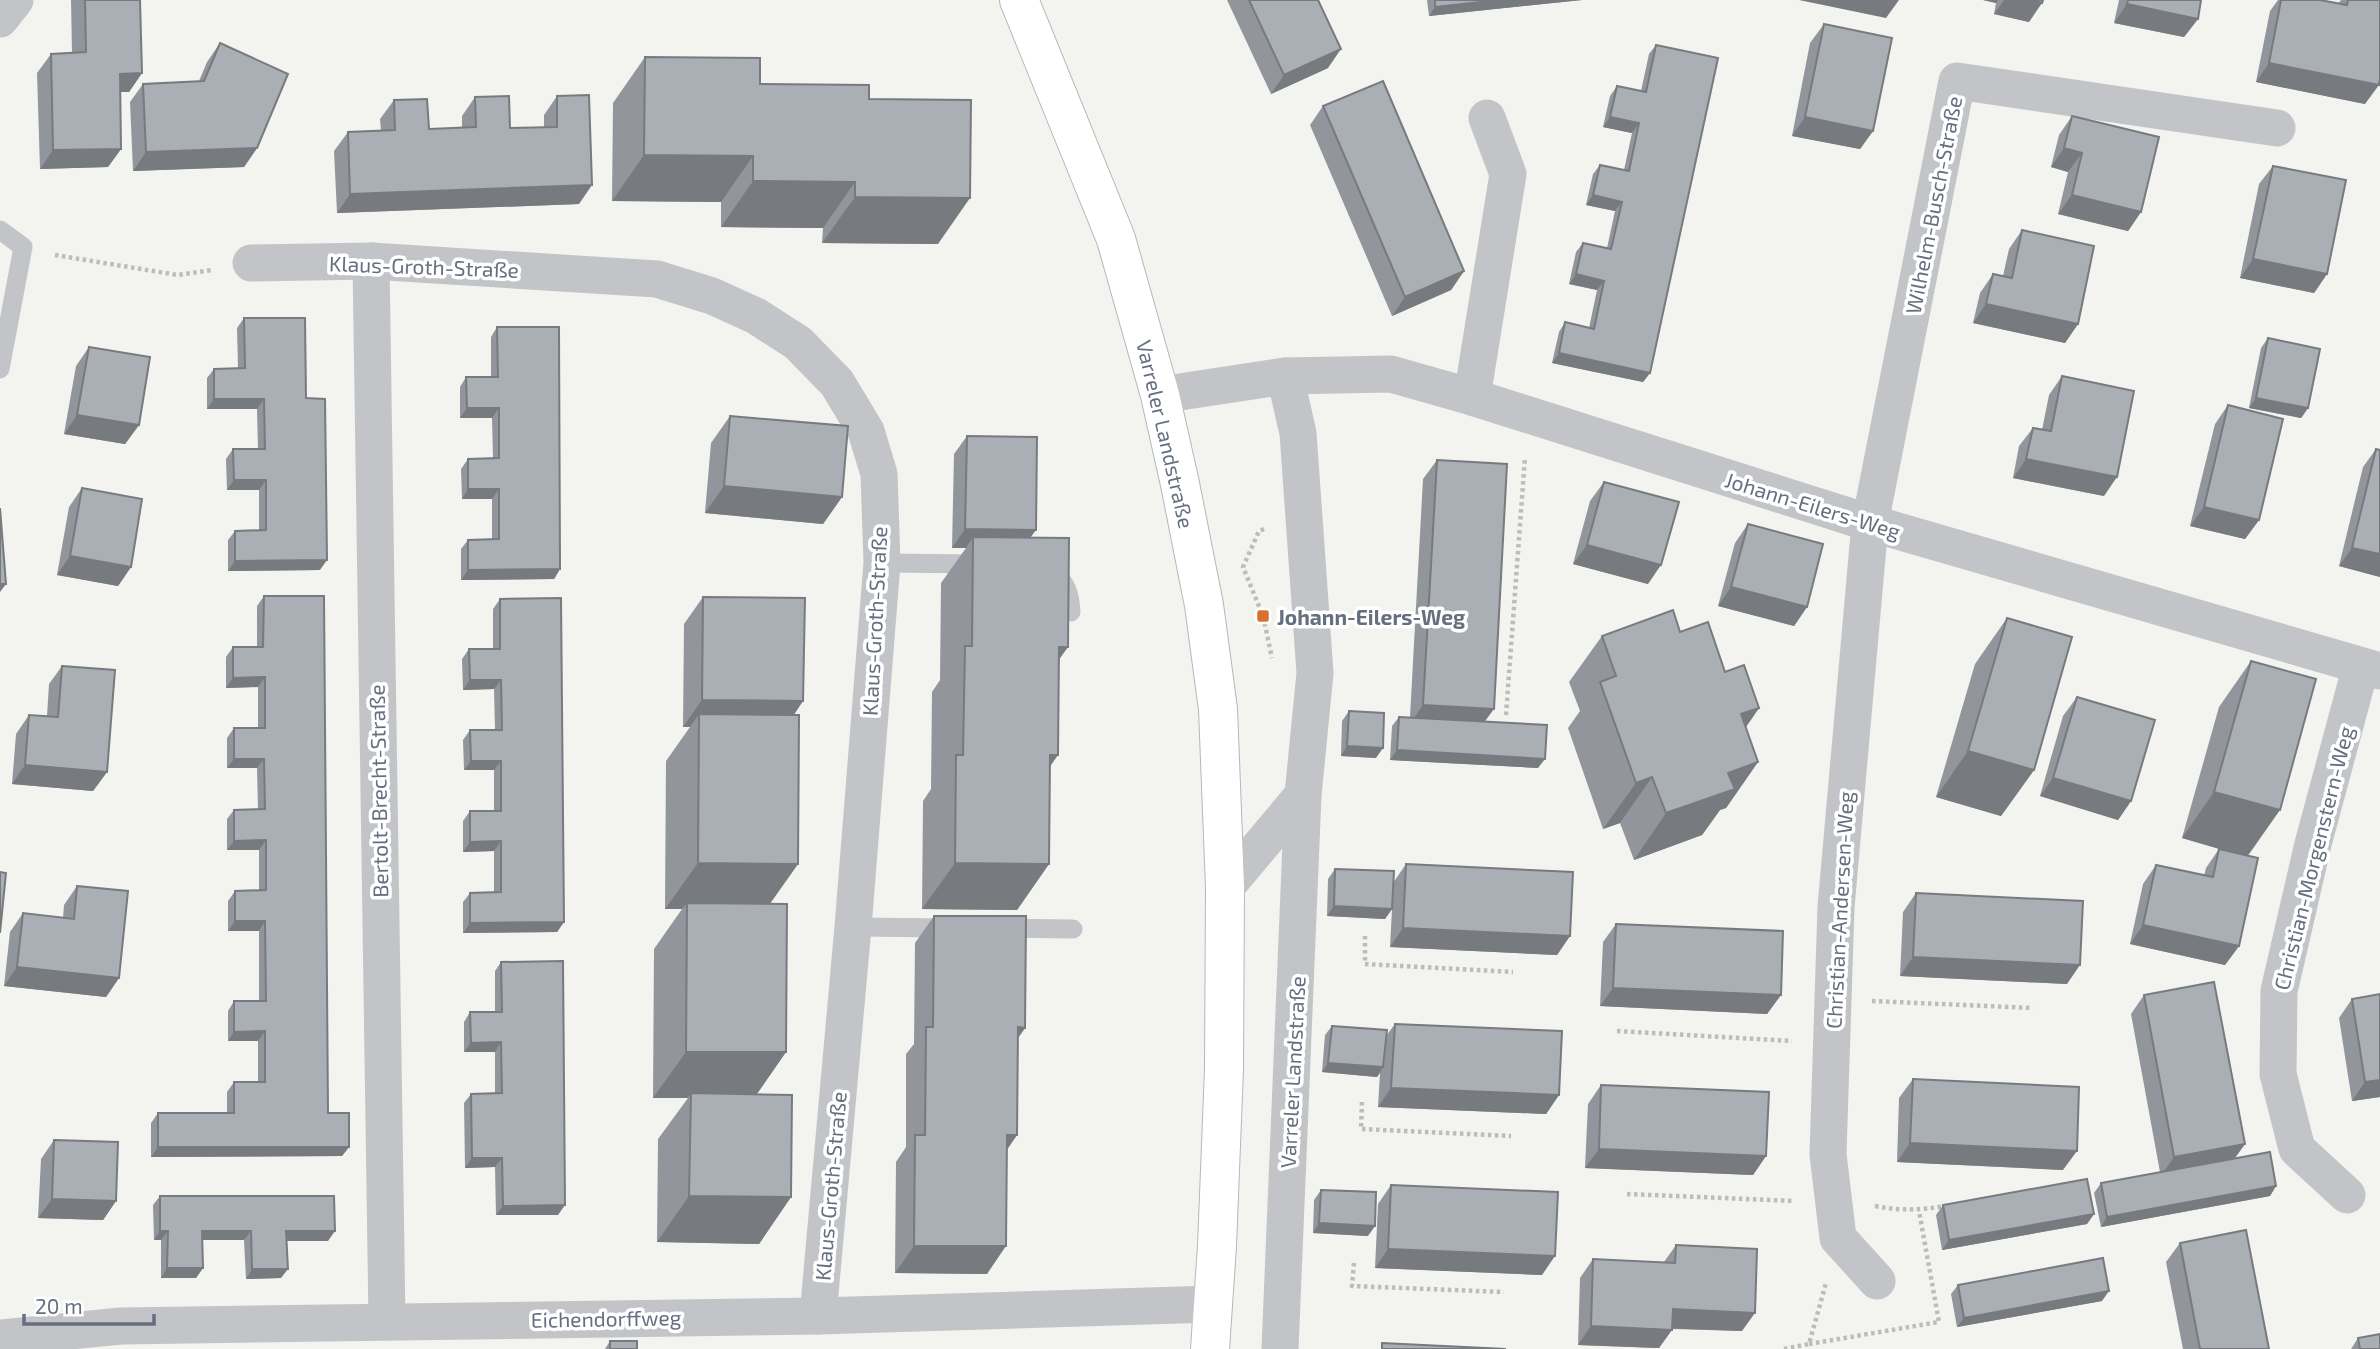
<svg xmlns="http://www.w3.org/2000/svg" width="2380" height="1349" viewBox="0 0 2380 1349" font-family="'Exo 2',sans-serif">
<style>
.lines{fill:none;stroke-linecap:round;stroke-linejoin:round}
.secondary-casing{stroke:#b4b7bc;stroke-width:40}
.path{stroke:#bbbcbf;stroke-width:4.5;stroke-dasharray:3.5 3.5;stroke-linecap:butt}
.lane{stroke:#c2c4c8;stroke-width:19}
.street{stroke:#c2c4c8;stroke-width:37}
.secondary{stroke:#fff;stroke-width:38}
.wall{fill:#92969c}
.shaded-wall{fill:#777a7f}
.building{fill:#aaafb5;stroke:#777a7f;stroke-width:2}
.poi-dot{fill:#d6722e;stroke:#fff;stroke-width:2.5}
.labels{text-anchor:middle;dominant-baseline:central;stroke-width:7;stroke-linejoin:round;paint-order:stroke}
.street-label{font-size:21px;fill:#656f7f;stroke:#fff}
.poi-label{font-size:21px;font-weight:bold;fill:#656f7f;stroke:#fff;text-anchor:start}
</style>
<rect width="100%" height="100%" fill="#f3f4f0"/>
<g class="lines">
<g class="secondary-casing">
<path id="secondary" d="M1019 0 1116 239 1160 395 1180 484 1204 605 1218 709 1225 888 1224 1069 1217 1246 1210 1349"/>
</g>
<g class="path">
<path d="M55 255 178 275 212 270"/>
<path d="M1264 529 1259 531 1243 567 1263 616 1272 658"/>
<path d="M1506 715 1525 457"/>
<path d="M1365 936V964L1513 972"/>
<path d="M1872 1001 2033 1008"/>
<path d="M1617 1031 1792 1041"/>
<path d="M1362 1102 1361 1129 1511 1136"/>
<path d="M1627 1194 1794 1201"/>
<path d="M1875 1206C1900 1211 1920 1210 1946 1206"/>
<path d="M1354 1263 1352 1286 1504 1292"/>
<path d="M1809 1344 1939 1322 1919 1211"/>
<path d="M1784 1349 1809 1344 1826 1283"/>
</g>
<g class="lane">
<path d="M0 230 23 247 0 369"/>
<path d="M882 563 981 564"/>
<path d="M1052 572C1067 582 1070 595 1071 612"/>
<path d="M853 927 950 928"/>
<path d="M1001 928 1073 929"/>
</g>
<g class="street">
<path d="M0 19 15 0"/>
<path d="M371 261 387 1321"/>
<path d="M251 263 371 261 657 279 712 296 756 316 798 343 837 383 866 431 879 474 882 563 853 927 818 1316"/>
<path d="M1160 395 1285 376 1391 374 1472 397 1870 523 2380 671"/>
<path d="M1472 397 1508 174 1487 118"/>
<path d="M1225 888 1303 795"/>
<path d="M2347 1195 2297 1149 2278 1074 2279 991 2313 844 2361 666"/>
<path d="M1877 1281 1838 1238 1828 1154 1836 907 1870 523 1957 81 2277 128"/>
<path d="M0 1338 121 1326 818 1316 1213 1304"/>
<path d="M1280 1349 1303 795 1315 673 1298 433 1285 376"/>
</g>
<use href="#secondary" class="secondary"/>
</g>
<g class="wall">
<path d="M71 0H140L142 73 129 92H120L121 149 108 167 40 169 37 73 51 54 72 53Z"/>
<path d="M1227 0H1318L1328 68 1271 94Z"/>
<path d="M1427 0H1582L1429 16Z"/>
<path d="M1983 0H2043L2029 22 1994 14 1996 3Z"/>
<path d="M2119 0H2201L2198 19 2184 37 2114 23Z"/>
<path d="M2278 0H2320L2338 4 2341 0H2380L2365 104 2256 82 2270 11Z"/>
<path d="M1824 24 1873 131 1860 149 1792 136 1810 43Z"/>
<path d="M220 43 257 148 244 167 133 171 130 102 143 84 199 81 207 62Z"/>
<path d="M1656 45 1650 373 1643 382 1552 363 1559 332 1565 322 1589 328 1597 290 1569 284 1576 252 1583 243 1607 248 1615 211 1586 205 1593 174 1600 165 1624 170 1632 133 1603 127 1610 96 1617 86 1641 91 1649 54Z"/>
<path d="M645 57 760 84 869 99 938 244 822 243 823 228 721 227V202L612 201 613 103Z"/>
<path d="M557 96 579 204 337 213 334 151 348 132 381 131 380 119 394 100 429 129 462 128V116L475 97 510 128 544 127V115Z"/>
<path d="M1323 106 1464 271 1451 290 1392 316 1310 125Z"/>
<path d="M2072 116 2141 212 2128 231 2058 214 2068 172 2051 167 2059 135Z"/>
<path d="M2273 166 2327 274 2314 293 2240 278 2259 184Z"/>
<path d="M2022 230 2078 324 2065 343 1973 323 1980 293 1993 274 2003 276 2009 249Z"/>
<path d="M244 318 306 398 320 570 228 571V540L235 531 259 530V490H227L226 459 233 449H258L257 409H207V378L214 369 238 368 237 328Z"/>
<path d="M497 327 560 569 554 579 461 580V549L468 540 492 539V499H462L461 469 468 459H493L492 418H460V387L466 377H491V337Z"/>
<path d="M2268 338 2308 408 2301 418 2249 408 2261 348Z"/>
<path d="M89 347 139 425 125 444 64 434 76 366Z"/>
<path d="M2062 376 2104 496 2013 478 2019 446 2033 428 2042 430 2049 395Z"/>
<path d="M2228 405 2259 520 2245 539 2190 526 2215 424Z"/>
<path d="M730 416 842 497 823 524 705 513 711 443Z"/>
<path d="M967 436 1030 538 1059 659 1050 767 1049 864 1017 910 922 909 923 801 931 789 932 692 940 680 941 583 966 548H952L954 454Z"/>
<path d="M2376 449 2380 450V577L2339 566 2363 467Z"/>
<path d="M1437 460 1485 722 1538 768 1390 760 1392 726 1399 717H1410L1423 479Z"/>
<path d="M1604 482 1648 584 1573 564 1590 501Z"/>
<path d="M82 488 131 567 118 586 57 575 69 507Z"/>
<path d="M1748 524 1807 607 1794 626 1718 606 1735 543Z"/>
<path d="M264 596 328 1113 349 1147 342 1156 151 1157V1123L158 1113H227V1092L234 1082H258V1041H228V1011L234 1001H259V931H228V901L235 891H259V850H227V819L234 810 258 809 257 768H227V738L234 728H258V687L226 688V657L233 647H257V606Z"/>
<path d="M703 597 803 701 794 715 798 864 770 904 786 1052 757 1094 791 1197 759 1244 657 1242 658 1139 688 1098H653L654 949 682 909H665L666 761 690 727H683L684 624Z"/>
<path d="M500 599 564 922 557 932 463 933V902L470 893 494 892V851L463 852V821L470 811H494V770H464L463 740 470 730H495L494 689 463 690 462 659 469 649H493V609Z"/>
<path d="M2007 618 2034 770 2001 816 1936 797 1975 664Z"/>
<path d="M1680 632 1725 672 1759 708 1746 727 1758 762 1726 808 1720 810 1702 835 1634 860 1620 823 1603 829 1568 728 1580 711 1569 682 1602 636Z"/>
<path d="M2251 661 2248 856 2239 946 2225 965 2130 944 2143 884 2156 865 2204 876 2206 868 2219 849 2230 852 2182 838 2219 707Z"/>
<path d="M62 666 107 772 93 791 12 784 16 734 29 715 47 716 49 684Z"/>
<path d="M2077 697 2131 801 2118 820 2040 796 2063 716Z"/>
<path d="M1349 711 1376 758 1341 756 1342 721Z"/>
<path d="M1406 864 1570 936 1557 955 1390 947 1392 909 1385 919 1327 916 1328 879 1335 869 1393 883Z"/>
<path d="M77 886 119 978 106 997 4 986 10 932 23 913 63 918 64 905Z"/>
<path d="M1916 893 2067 984 1900 976 1903 912Z"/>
<path d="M934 916 1025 1028 1018 1038 1017 1135 1007 1149 987 1274 895 1273 896 1162 906 1147V1054L914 1044 915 943Z"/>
<path d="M1616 924 1781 995 1767 1014 1600 1006 1603 942Z"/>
<path d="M501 962 558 1215H496L495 1167 465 1168 464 1103 471 1094 495 1093V1052H464V1022L470 1012H495V971Z"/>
<path d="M2380 994V1097L2352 1101 2339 1018 2352 999Z"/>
<path d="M2144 995 2245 1144 2235 1158 2276 1186 2270 1196 2101 1227 2094 1193 2101 1183 2160 1172 2131 1014Z"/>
<path d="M1395 1024 1559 1095 1546 1114 1378 1107 1380 1073 1377 1077 1322 1072 1325 1035 1332 1026 1386 1036Z"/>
<path d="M1913 1079 2063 1170 1897 1162 1899 1098Z"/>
<path d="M1601 1085 1766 1156 1753 1175 1585 1168 1588 1104Z"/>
<path d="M54 1140 116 1201 103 1220 38 1218 41 1159Z"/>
<path d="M1391 1185 1542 1275 1375 1268 1378 1204Z"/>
<path d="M1321 1190 1368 1236 1313 1233 1314 1200Z"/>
<path d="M160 1196 328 1241H287L281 1278 246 1279 244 1240H202L203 1268 196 1278H161V1240H154L153 1205Z"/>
<path d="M1943 1205 2094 1214 2087 1224 1942 1250 1936 1215Z"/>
<path d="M2180 1243 2269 1349H2183L2166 1262Z"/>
<path d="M1676 1245 1742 1331 1672 1329 1659 1348 1578 1345 1580 1278 1593 1259 1664 1262Z"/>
<path d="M1958 1285 2102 1301 1957 1327 1951 1294Z"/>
<path d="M2358 1338 2380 1349H2351Z"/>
<path d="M610 1341 637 1349H605Z"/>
</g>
<g class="shaded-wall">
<path d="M1499 0H1582L1429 16 1435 7Z"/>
<path d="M1799 0H1899L1886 18Z"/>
<path d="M1983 0H1998L1996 3Z"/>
<path d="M2004 0H2029L2042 3 2029 22 1994 14Z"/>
<path d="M2127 4 2198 19 2184 37 2114 23Z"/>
<path d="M1341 49 1328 68 1271 94 1284 75Z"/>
<path d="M2269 63 2379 85 2365 104 2256 82Z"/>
<path d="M142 73 129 92H106L120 74Z"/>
<path d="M1610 117 1639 123 1632 133 1603 127Z"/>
<path d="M1805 117 1873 131 1860 149 1792 136Z"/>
<path d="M257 148 244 167 133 171 146 152Z"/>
<path d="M2064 148 2082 153 2068 172 2051 167Z"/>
<path d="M121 149 108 167 40 169 53 150Z"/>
<path d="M644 155 753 156 721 202 612 201Z"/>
<path d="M753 181 855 182 823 228 721 227Z"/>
<path d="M592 185 579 204 337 213 350 194Z"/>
<path d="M1593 195 1622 202 1615 211 1586 205Z"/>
<path d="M2072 195 2141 212 2128 231 2058 214Z"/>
<path d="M855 197 970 198 938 244 822 243Z"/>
<path d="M2253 259 2327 274 2314 293 2240 278Z"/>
<path d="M1464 271 1451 290 1392 316 1405 297Z"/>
<path d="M1576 274 1604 281 1597 290 1569 284Z"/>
<path d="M1986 304 2078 324 2065 343 1973 323Z"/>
<path d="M1559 353 1650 373 1643 382 1552 363Z"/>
<path d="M2256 398 2308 408 2301 418 2249 408Z"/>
<path d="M214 399H264L257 409H207Z"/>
<path d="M467 408H499L492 418H460Z"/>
<path d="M77 415 139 425 125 444 64 434Z"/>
<path d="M2026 459 2117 477 2104 496 2013 478Z"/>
<path d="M234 480H266L259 490H227Z"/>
<path d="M724 486 842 497 823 524 705 513Z"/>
<path d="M468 489H499L492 499H462Z"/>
<path d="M2204 507 2259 520 2245 539 2190 526Z"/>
<path d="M965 529 1036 530 1022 549 973 537 966 548H952Z"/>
<path d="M1587 545 1661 565 1648 584 1573 564Z"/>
<path d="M2352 548 2380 554V577L2339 566Z"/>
<path d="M70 556 131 567 118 586 57 575Z"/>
<path d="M327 560 320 570 228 571 235 561Z"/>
<path d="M560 569 554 579 461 580 468 570Z"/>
<path d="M0 584H6L0 592Z"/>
<path d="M1731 587 1807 607 1794 626 1718 606Z"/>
<path d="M1059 647H1068L1035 693Z"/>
<path d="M265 677 258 687 226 688 233 678Z"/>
<path d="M470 680H501L494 689 463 690Z"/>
<path d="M702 700 803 701 784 728 699 714 690 727H683Z"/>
<path d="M1423 705 1494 709 1480 728 1410 724Z"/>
<path d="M1759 708 1727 754 1741 714Z"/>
<path d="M1347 746 1383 748 1376 758 1341 756Z"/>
<path d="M1397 750 1545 759 1538 768 1390 760Z"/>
<path d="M1968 751 2034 770 2001 816 1936 797Z"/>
<path d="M1050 755H1058L1026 801Z"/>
<path d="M234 759H264L257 768H227Z"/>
<path d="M471 761H501L494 770H464Z"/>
<path d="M1758 762 1726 808 1720 810 1702 835 1634 860 1666 813 1728 773Z"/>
<path d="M25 765 107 772 93 791 12 784Z"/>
<path d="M1652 777 1620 823 1603 829 1636 783Z"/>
<path d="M2053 778 2131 801 2118 820 2040 796Z"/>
<path d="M2214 792 2280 810 2247 857 2182 838Z"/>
<path d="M266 840 259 850H227L234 841Z"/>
<path d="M501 841 494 851 463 852 470 842Z"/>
<path d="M698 863 798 864 765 910 687 903 682 909H665Z"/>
<path d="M955 863 1049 864 1017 910 922 909Z"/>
<path d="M1334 906 1392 909 1385 919 1327 916Z"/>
<path d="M235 921H265L259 931H228Z"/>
<path d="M564 922 557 932 463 933 470 923Z"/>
<path d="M2143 925 2239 946 2225 965 2130 944Z"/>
<path d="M1403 928 1570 936 1557 955 1390 947Z"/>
<path d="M1913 957 2080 965 2067 984 1900 976Z"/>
<path d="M17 967 119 978 106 997 4 986Z"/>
<path d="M1613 988 1781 995 1767 1014 1600 1006Z"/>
<path d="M1018 1027 1025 1028 1006 1055Z"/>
<path d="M265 1031 258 1041H228L234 1032Z"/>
<path d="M501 1042 495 1052H464L471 1043Z"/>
<path d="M686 1052H786L754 1098 691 1093 688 1098H653Z"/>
<path d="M1328 1063 1383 1067 1377 1077 1322 1072Z"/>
<path d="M2380 1080V1097L2352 1101 2365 1082Z"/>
<path d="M1391 1088 1559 1095 1546 1114 1378 1107Z"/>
<path d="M1007 1135H1017L998 1163Z"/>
<path d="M1910 1143 2077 1151 2063 1170 1897 1162Z"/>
<path d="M2245 1144 2231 1163 2161 1176 2174 1157Z"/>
<path d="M158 1147H349L342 1156 151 1157Z"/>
<path d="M1599 1149 1766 1156 1753 1175 1585 1168Z"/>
<path d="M472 1158H502L495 1167 465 1168Z"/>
<path d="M2276 1186 2270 1196 2101 1227 2107 1217Z"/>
<path d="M689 1196 791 1197 759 1244 657 1242Z"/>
<path d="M52 1199 116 1201 103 1220 38 1218Z"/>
<path d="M565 1205 558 1215H496L503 1206Z"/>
<path d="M2094 1214 2087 1224 1942 1250 1949 1240Z"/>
<path d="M1319 1223 1375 1226 1368 1236 1313 1233Z"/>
<path d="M160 1231H168L161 1240H154Z"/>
<path d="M202 1231H251L244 1240H195Z"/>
<path d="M286 1231H335L328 1241H280Z"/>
<path d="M914 1246H1006L987 1274 895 1273Z"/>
<path d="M1388 1249 1555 1256 1542 1275 1375 1268Z"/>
<path d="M167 1268H203L196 1278H161Z"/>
<path d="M252 1269H288L281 1278 246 1279Z"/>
<path d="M2109 1291 2102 1301 1957 1327 1964 1318Z"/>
<path d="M1673 1309 1755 1313 1742 1331 1660 1328Z"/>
<path d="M1591 1326 1672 1330 1659 1348 1578 1345Z"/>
</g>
<g class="building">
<path d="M85 0H140L142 73 120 74 121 149 53 150 51 54 86 52Z"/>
<path d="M1249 0H1318L1341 49 1284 75Z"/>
<path d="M1435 0H1499L1435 7Z"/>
<path d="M2029 0H2043L2042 3Z"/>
<path d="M2128 0H2201L2198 19 2127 4Z"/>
<path d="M2281 0H2320L2347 5 2348 0H2380V78L2379 85 2269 63Z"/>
<path d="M1824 24 1892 38 1873 131 1805 117Z"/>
<path d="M220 43 288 74 257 148 146 152 143 84 204 81Z"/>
<path d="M1656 45 1718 58 1650 373 1559 353 1565 322 1594 329 1604 281 1576 274 1583 243 1611 249 1622 202 1593 195 1600 165 1629 171 1639 123 1610 117 1617 86 1646 92Z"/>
<path d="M645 57 760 58V84L869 85V99L971 100 970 198 855 197V182L753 181V156L644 155Z"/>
<path d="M1383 81 1464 271 1405 297 1323 106Z"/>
<path d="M589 95 592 185 350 194 348 132 395 130 394 100 427 99 429 129 476 127 475 97 509 96 510 128 557 127V96Z"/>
<path d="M2072 116 2159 137 2141 212 2072 195 2082 153 2064 148Z"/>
<path d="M2273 166 2346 180 2327 274 2253 259Z"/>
<path d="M2022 230 2094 246 2078 324 1986 304 1993 274 2012 278Z"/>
<path d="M244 318H305L306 398 325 399 327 560 235 561V531L266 530V480H234L233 449H265L264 399H214V369L245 368Z"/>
<path d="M497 327H559L560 569 468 570V540L499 539V489H468V459L499 458V408H467L466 377H498Z"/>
<path d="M2268 338 2320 349 2308 408 2256 398Z"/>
<path d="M89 347 150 357 139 425 77 415Z"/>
<path d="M2062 376 2134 391 2117 477 2026 459 2033 428 2051 431Z"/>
<path d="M2228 405 2283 419 2259 520 2204 507Z"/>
<path d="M730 416 848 426 842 497 724 486Z"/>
<path d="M967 436 1037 437 1036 530 965 529Z"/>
<path d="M2376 449 2380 450V554L2352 548Z"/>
<path d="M1437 460 1507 464 1494 709 1423 705Z"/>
<path d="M1604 482 1679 502 1661 565 1587 545Z"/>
<path d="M82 488 142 499 131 567 70 556Z"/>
<path d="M0 508 6 584H0Z"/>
<path d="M1748 524 1823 544 1807 607 1731 587Z"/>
<path d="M973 537 1069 538 1068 647H1059L1058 755H1050L1049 864 955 863 956 755H963L965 646H972Z"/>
<path d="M264 596H324L328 1113H349V1147H158V1113H234V1082H265V1031L234 1032V1001H266L265 921H235V891L266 890V840L234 841V810L265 809 264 759H234V728H265V677L233 678V647H263Z"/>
<path d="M703 597 805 598 803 701 702 700Z"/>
<path d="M561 598 564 922 470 923V893L501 892V841L470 842V811H501V761H471L470 730H502L501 680H470L469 649H500V599Z"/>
<path d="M1673 610 1680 632 1708 622 1725 672 1744 665 1759 708 1741 714 1758 762 1728 773 1735 789 1666 813 1652 777 1636 783 1600 682 1616 676 1602 636Z"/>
<path d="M2007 618 2072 637 2034 770 1968 751Z"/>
<path d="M2251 661 2316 679 2280 810 2214 792Z"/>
<path d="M62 666 115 670 107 772 25 765 29 715 58 717Z"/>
<path d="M2077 697 2155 720 2131 801 2053 778Z"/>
<path d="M1349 711 1384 713 1383 748 1347 746Z"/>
<path d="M699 714 799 715 798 864 698 863Z"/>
<path d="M1399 717 1547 725 1545 759 1397 750Z"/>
<path d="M2219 849 2258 858 2239 946 2143 925 2156 865 2213 877Z"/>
<path d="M1406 864 1573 872 1570 936 1403 928Z"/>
<path d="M1335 869 1394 871 1392 909 1334 906Z"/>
<path d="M0 872 6 873 0 933Z"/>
<path d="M77 886 128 891 119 978 17 967 23 913 74 919Z"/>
<path d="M1916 893 2083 901 2080 965 1913 957Z"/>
<path d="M687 903 787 904 786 1052H686Z"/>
<path d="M934 916H1026L1025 1028 1018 1027 1017 1135H1007L1006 1246H914L915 1135H925L926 1027H933Z"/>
<path d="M1616 924 1783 931 1781 995 1613 988Z"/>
<path d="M563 961 565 1205 503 1206 502 1158H472L471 1094 502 1093 501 1042 471 1043 470 1012H502L501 962Z"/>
<path d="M2214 982 2245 1144 2174 1157 2144 995Z"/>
<path d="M2380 994V1080L2365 1082 2352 999Z"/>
<path d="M1395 1024 1562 1031 1559 1095 1391 1088Z"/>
<path d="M1332 1026 1387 1030 1383 1067 1328 1063Z"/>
<path d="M1913 1079 2079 1087 2077 1151 1910 1143Z"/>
<path d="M1601 1085 1769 1092 1766 1156 1599 1149Z"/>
<path d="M691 1093 792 1095 791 1197 689 1196Z"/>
<path d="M54 1140 118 1142 116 1201 52 1199Z"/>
<path d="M2270 1152 2276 1186 2107 1217 2101 1183Z"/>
<path d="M2087 1179 2094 1214 1949 1240 1943 1205Z"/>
<path d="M1391 1185 1558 1192 1555 1256 1388 1249Z"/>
<path d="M1321 1190 1376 1192 1375 1226 1319 1223Z"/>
<path d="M160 1196H334L335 1231H286L288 1269H252L251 1231H202L203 1268H167L168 1231H160Z"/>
<path d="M2246 1230 2269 1349H2200L2180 1243Z"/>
<path d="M1676 1245 1757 1249 1755 1313 1673 1309 1672 1330 1591 1326 1593 1259 1675 1263Z"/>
<path d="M2103 1258 2109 1291 1964 1318 1958 1285Z"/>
<path d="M2380 1334V1349H2360L2358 1338Z"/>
<rect x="610" y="1341" width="27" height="8"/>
<path d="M1382 1343 1506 1349H1382Z"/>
</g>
<rect class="poi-dot" x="1256" y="609" width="14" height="14" rx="3.5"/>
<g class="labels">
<g class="street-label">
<text transform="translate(1933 205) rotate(-79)">Wilhelm-Busch-Straße</text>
<text transform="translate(424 266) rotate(2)">Klaus-Groth-Straße</text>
<text transform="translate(1166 434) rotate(77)">Varreler Landstraße</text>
<text transform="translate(1813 505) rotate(17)">Johann-Eilers-Weg</text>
<text transform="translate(874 621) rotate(-87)">Klaus-Groth-Straße</text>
<text transform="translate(378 791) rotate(-91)">Bertolt-Brecht-Straße</text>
<text transform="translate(2313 858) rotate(-76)">Christian-Morgenstern-Weg</text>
<text transform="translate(1839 910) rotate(-87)">Christian-Andersen-Weg</text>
<text transform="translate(1292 1072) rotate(-87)">Varreler Landstraße</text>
<text transform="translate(830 1186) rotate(-85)">Klaus-Groth-Straße</text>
<text transform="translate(606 1318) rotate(-1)">Eichendorffweg</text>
</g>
<g class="poi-label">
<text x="1277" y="616">Johann-Eilers-Weg</text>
</g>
</g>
<path d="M24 1314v10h130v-10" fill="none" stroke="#656f7f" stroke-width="3.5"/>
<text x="35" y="1314" font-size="21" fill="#656f7f" stroke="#ffffff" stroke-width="5" paint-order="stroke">20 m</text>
</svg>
